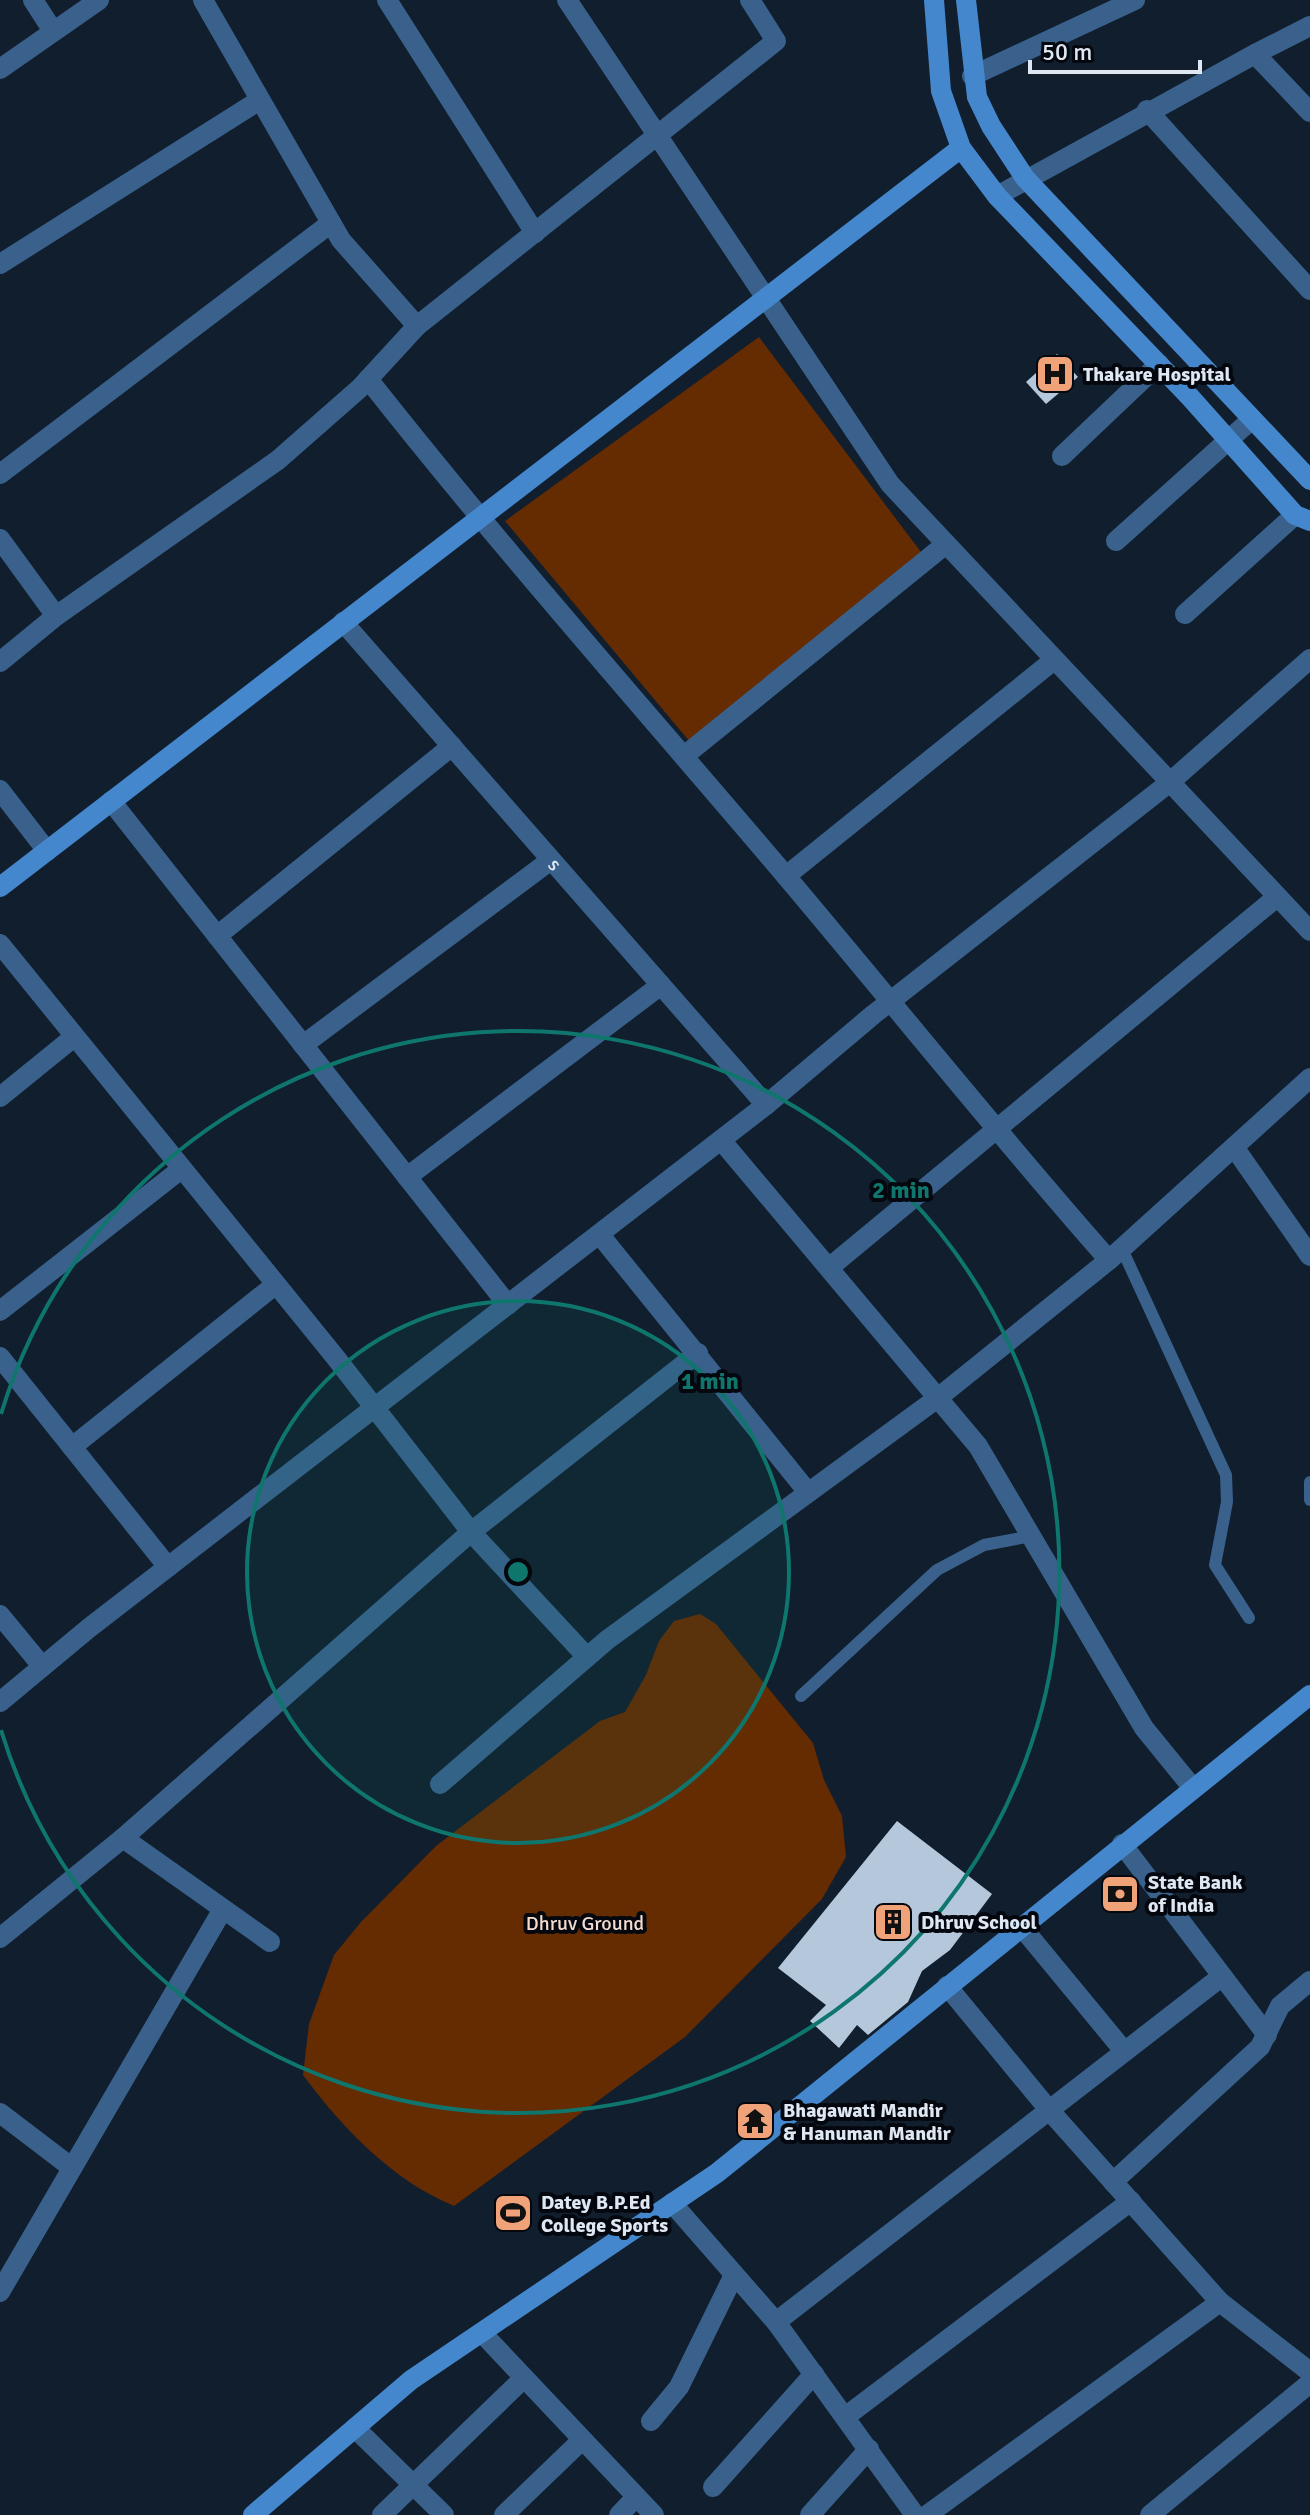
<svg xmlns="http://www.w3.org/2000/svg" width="1310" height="2515" viewBox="0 0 1310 2515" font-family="Signika,sans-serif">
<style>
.green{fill:#652b01}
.building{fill:#b5c7db}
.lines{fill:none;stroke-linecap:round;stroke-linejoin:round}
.lane{stroke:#39618c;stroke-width:12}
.street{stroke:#39618c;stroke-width:20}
.secondary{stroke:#4587cc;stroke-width:20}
.ring{fill:none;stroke:#0f766e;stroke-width:4}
.labels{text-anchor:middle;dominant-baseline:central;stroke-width:8;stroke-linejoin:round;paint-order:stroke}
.poi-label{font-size:20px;font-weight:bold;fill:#dfe8f2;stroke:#04080e;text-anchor:start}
.street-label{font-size:20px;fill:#dfe8f2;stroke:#04080e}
.park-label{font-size:20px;fill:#f4dcd0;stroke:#04080e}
.centre{fill:#0f766e;stroke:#04080e;stroke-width:4}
.ring-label{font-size:24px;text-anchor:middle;font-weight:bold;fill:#0f766e;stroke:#04080e;stroke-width:8;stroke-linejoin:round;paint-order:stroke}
</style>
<rect width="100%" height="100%" fill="#111e2d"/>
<g class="green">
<path d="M759 337 921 552 690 742 505 521Z"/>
<path d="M700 1614 716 1624 813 1743 824 1780 842 1816 846 1857 822 1899 685 2037 454 2206C392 2180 343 2129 303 2075L309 2024 334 1955 361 1922 436 1846 600 1721 625 1712 646 1675 659 1641 674 1621Z"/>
</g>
<g class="building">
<path d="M1057 354 1078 377 1046 404 1026 382Z"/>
<path d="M897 1821 992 1894 950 1950 922 1971 908 2002 868 2035 857 2025 839 2048 810 2021 826 2005 778 1968Z"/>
</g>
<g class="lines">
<g class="lane">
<path d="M1122 1249 1226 1475 1227 1502 1215 1565 1249 1618"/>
<path d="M1310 1482V1500"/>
<path d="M801 1696 937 1570 984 1545 1032 1536"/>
</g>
<g class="street">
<path d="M33 0 53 31"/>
<path d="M203 0 341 240 417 326"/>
<path d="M387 0 535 233"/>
<path d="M567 0 890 484 1310 931"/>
<path d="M1255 54 1310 26"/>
<path d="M0 69 99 0"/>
<path d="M972 76 1135 0"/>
<path d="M1147 110 1310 290"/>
<path d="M997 196 1255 54 1310 112"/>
<path d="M0 264 260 100"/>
<path d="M368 379C498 544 637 701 774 862 886 994 994 1130 1109 1260L1310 1078"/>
<path d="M1062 456 1159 364"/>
<path d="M0 474 331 223"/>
<path d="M0 539 56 616"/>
<path d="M1116 541 1252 419"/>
<path d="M1185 614 1295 515"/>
<path id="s1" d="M343 622 766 1105"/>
<path d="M0 662 56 616 278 460 360 388 417 326 776 41 750 0"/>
<path d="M684 756 946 544"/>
<path d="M0 790 47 851"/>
<path d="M111 801 508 1305"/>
<path d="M786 876 1054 660"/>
<path d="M217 936 452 746"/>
<path d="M0 944 336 1358 471 1532 587 1657"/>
<path d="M303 1045 551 860"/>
<path d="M0 1097 74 1037"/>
<path d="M721 1140 978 1446 1144 1728 1192 1787"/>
<path d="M1234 1147 1310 1256"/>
<path d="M407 1177 661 985"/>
<path d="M600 1235 807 1491"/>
<path d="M830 1267 1277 897"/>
<path d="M0 1311 180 1170"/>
<path d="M0 1357 168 1567"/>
<path d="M72 1447 275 1285"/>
<path d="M0 1615 42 1666"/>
<path d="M0 1702 89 1628 766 1105 874 1014 1169 783 1310 659"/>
<path d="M440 1784 607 1640 939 1397 1109 1260"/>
<path d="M123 1838 270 1942"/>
<path d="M1122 1844 1267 2035"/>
<path d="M1021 1926 1124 2051"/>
<path d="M0 1938 123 1838 471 1532 698 1353"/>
<path d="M947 1986 1050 2111 1220 2302 1310 2372"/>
<path d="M0 2113 71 2167"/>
<path d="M1113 2182 1260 2047 1280 2006 1310 1981"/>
<path d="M672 2203 776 2322 915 2515"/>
<path d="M0 2292 223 1909"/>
<path d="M776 2322 1221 1977"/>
<path d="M482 2333 654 2515"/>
<path d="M845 2417 1131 2201"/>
<path d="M651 2421 679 2387 734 2275"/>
<path d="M355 2428 444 2515"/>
<path d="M713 2487 814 2374"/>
<path d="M382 2515 524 2378"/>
<path d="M504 2515 582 2440"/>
<path d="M619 2515 636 2497"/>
<path d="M810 2515 869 2449"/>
<path d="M927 2515 1220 2302"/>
<path d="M1150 2515 1310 2383"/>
</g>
<g class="secondary">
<path d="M934 0 941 91 961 148 997 196 1190 397 1295 515 1310 521"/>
<path d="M966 0 977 97 991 126 1025 178 1310 480"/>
<path d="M0 887 961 148"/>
<path d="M253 2515 411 2380 717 2173 1310 1695"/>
</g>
</g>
<circle cx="518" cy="1572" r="271" fill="#0f766e" fill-opacity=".12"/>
<g class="ring">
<circle cx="518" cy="1572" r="271"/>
<path d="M1 1414A541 541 0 1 1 1 1730"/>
</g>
<defs>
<g id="hospital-square" transform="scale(2)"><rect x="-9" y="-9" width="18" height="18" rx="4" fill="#f0a279" stroke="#04080e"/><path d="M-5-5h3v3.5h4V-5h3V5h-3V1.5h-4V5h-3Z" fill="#111"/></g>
<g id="bank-square" transform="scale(2)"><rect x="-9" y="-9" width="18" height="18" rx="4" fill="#f0a279" stroke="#04080e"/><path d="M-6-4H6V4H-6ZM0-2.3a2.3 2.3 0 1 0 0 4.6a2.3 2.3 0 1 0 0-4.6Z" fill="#111"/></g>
<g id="building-square" transform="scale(2)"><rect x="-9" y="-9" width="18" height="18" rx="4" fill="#f0a279" stroke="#04080e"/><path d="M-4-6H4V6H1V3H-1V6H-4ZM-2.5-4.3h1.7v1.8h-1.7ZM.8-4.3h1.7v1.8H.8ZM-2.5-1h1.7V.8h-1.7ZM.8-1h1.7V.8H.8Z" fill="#111"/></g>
<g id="temple-square" transform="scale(2)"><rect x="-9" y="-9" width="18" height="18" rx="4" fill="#f0a279" stroke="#04080e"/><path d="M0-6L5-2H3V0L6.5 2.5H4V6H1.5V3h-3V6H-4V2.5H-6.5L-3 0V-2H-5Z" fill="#111"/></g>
<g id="stadium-square" transform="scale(2)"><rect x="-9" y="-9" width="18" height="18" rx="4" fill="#f0a279" stroke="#04080e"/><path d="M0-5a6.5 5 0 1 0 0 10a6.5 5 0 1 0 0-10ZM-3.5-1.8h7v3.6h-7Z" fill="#111"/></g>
</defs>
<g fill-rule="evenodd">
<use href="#hospital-square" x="1055" y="374"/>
<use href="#bank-square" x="1120" y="1894"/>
<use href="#building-square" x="893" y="1922"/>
<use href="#temple-square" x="755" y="2121"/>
<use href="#stadium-square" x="513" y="2213"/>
</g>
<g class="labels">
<g class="poi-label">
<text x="1083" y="374">Thakare Hospital</text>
<text x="1148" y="1882">State Bank<tspan x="1148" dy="23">of India</tspan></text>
<text x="921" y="1922">Dhruv School</text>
<text x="783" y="2110">Bhagawati Mandir<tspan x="783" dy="23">&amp; Hanuman Mandir</tspan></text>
<text x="541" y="2202">Datey B.P.Ed<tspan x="541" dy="23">College Sports</tspan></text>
</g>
<g class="street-label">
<text stroke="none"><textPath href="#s1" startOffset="322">s</textPath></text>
</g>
<g class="park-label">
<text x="585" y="1923">Dhruv Ground</text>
</g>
</g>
<circle cx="518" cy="1572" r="12" class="centre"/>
<g class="ring-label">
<text x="901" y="1198">2 min</text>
<text x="710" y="1389">1 min</text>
</g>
<path d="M1030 60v12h170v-12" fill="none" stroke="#dfe8f2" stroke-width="4"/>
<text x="1042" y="60" font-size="24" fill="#dfe8f2" stroke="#04080e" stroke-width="6" paint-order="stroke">50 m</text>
</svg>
